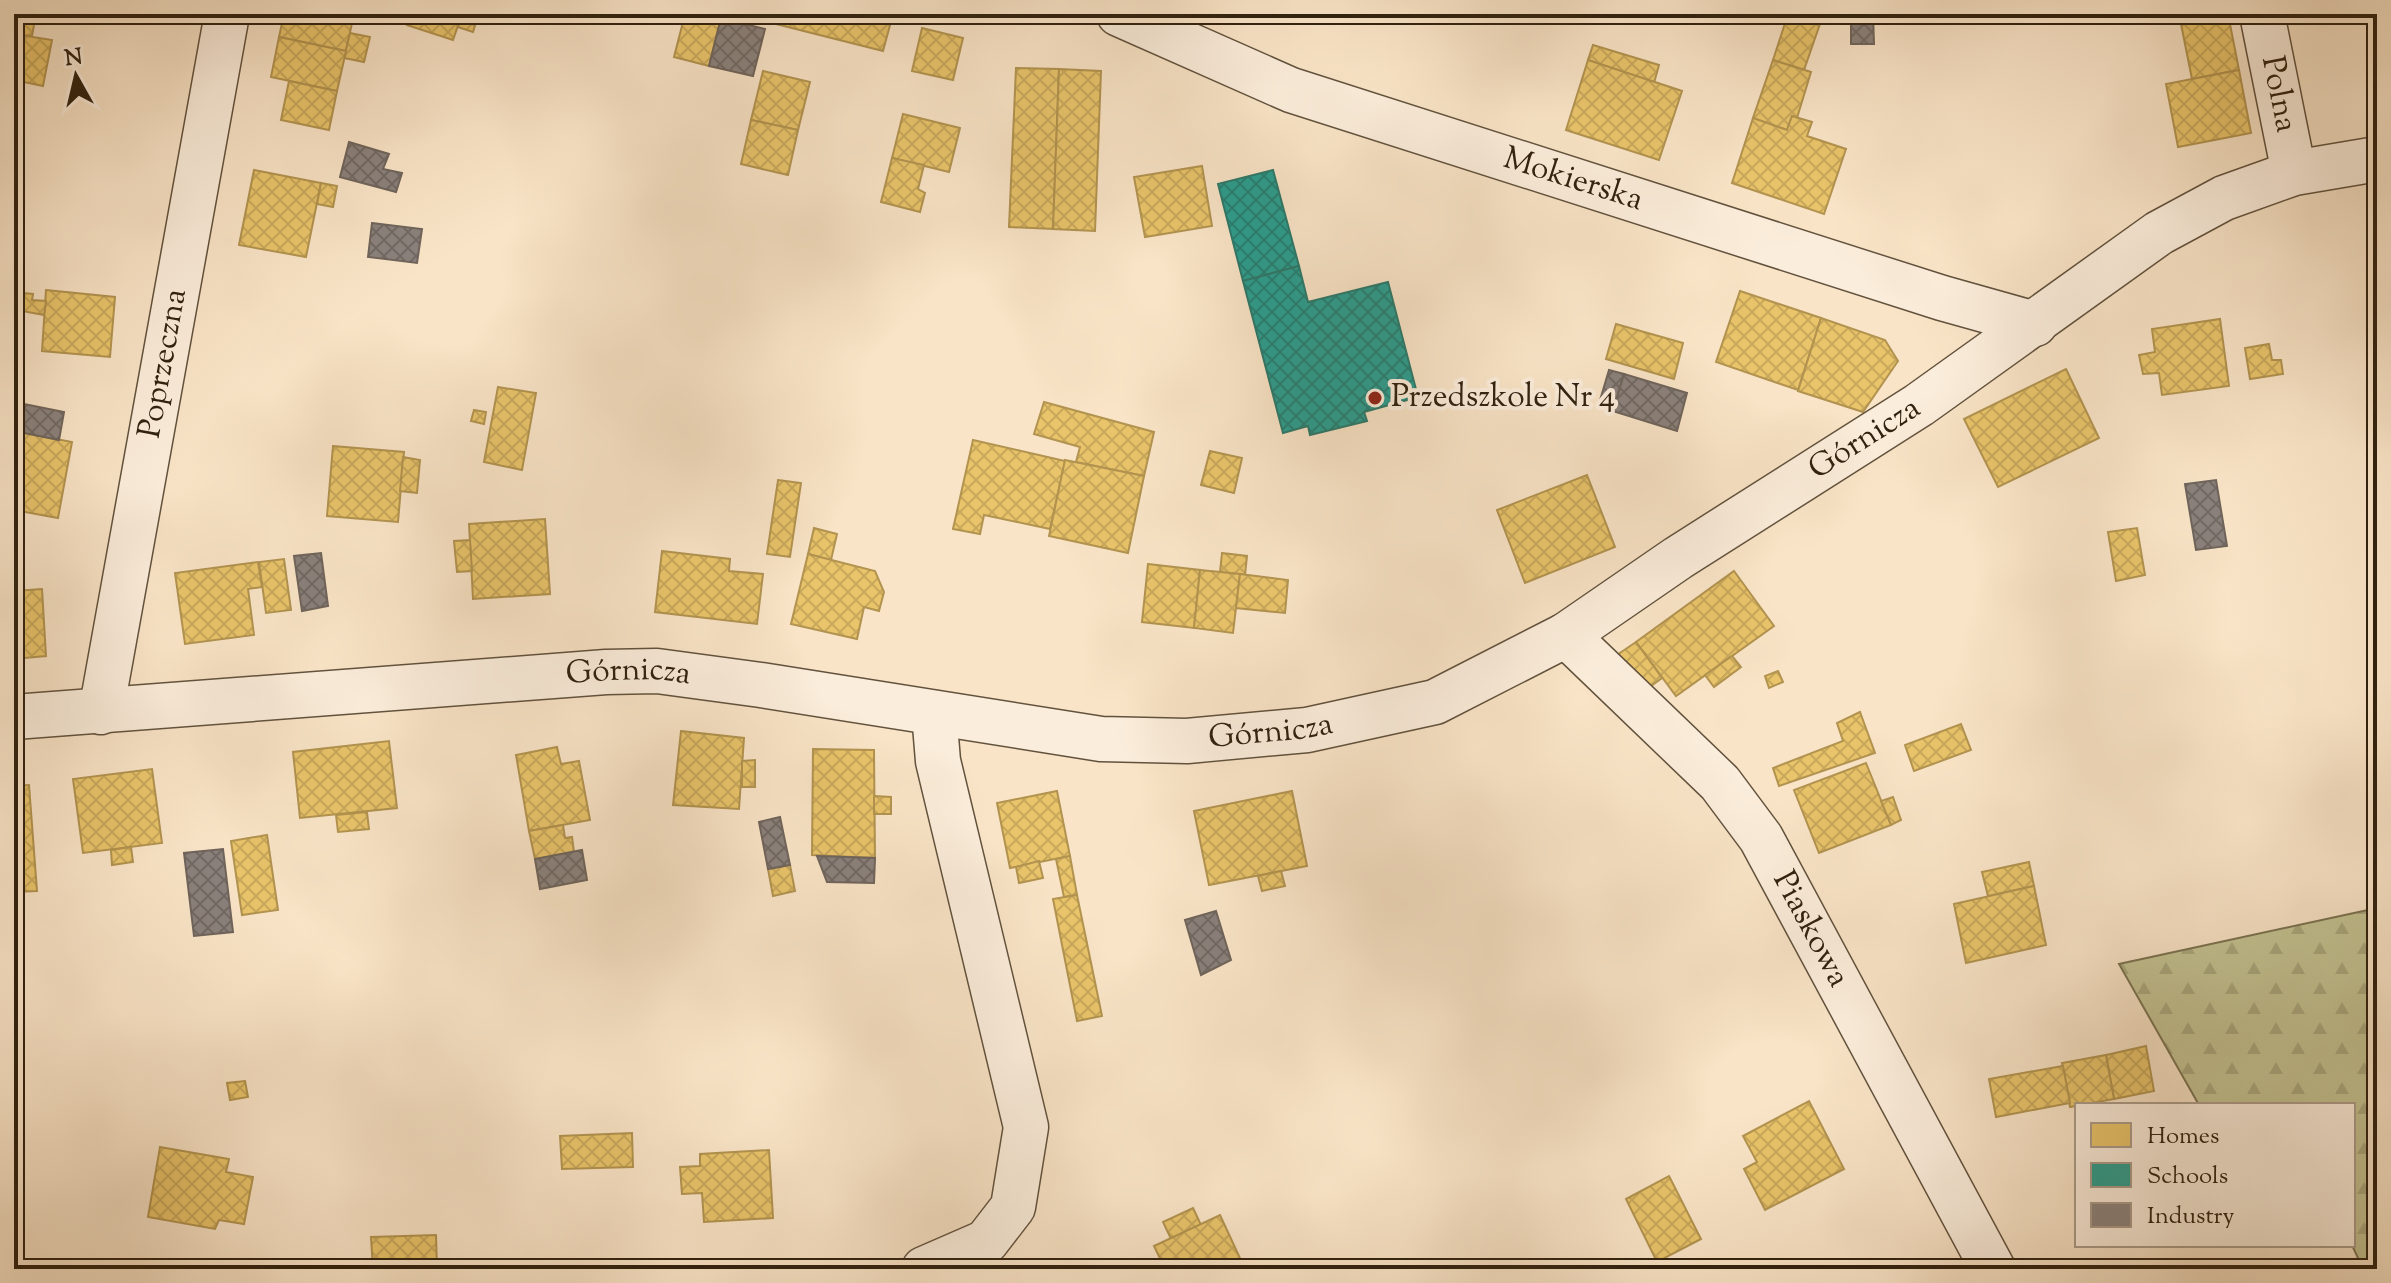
<svg xmlns="http://www.w3.org/2000/svg" width="2391" height="1283" viewBox="0 0 2391 1283" font-family="'Sorts Mill Goudy',serif">
<style>
.forest{fill:url(#forest-firs);stroke:#7a7250;stroke-width:2}
.homes{fill:url(#homes-cross-hatch);stroke:#b2934f;stroke-width:2}
.schools{fill:url(#schools-cross-hatch);stroke:#2c7869;stroke-width:2}
.industry{fill:url(#industry-cross-hatch);stroke:#6f645b;stroke-width:2}
.lines{fill:none;stroke-linecap:round;stroke-linejoin:round}
.minor-casing{stroke:#62523d;stroke-width:47}
.minor{stroke:#fbeddb;stroke-width:44}
.poi-dot{fill:#8f2418;stroke:#fbeddb;stroke-width:3}
.labels{text-anchor:middle;dominant-baseline:central;stroke-width:8;stroke-linejoin:round;paint-order:stroke}
.street-label{font-size:32px;fill:#30210f;stroke:#fbeddb}
.poi-label{font-size:32px;fill:#30210f;stroke:#fbeddb;text-anchor:start}
</style>
<defs>
<pattern id="forest-firs" width="22" height="20" patternUnits="userSpaceOnUse" patternTransform="scale(2)"><rect width="22" height="20" fill="#c3c292"/><path d="M5 1l3.5 6h-7zM16 11l3.5 6h-7z" fill="#a8a67d"/></pattern>
<pattern id="homes-cross-hatch" width="8" height="8" patternUnits="userSpaceOnUse" patternTransform="scale(2)"><rect width="8" height="8" fill="#e9c46a"/><path d="M0 0l8 8M0 8l8-8" fill="none" stroke="#c8a85b"/></pattern>
<pattern id="schools-cross-hatch" width="8" height="8" patternUnits="userSpaceOnUse" patternTransform="scale(2)"><rect width="8" height="8" fill="#2a9d8f"/><path d="M0 0l8 8M0 8l8-8" fill="none" stroke="#248073"/></pattern>
<pattern id="industry-cross-hatch" width="8" height="8" patternUnits="userSpaceOnUse" patternTransform="scale(2)"><rect width="8" height="8" fill="#8a817c"/><path d="M0 0l8 8M0 8l8-8" fill="none" stroke="#716964"/></pattern>
</defs>
<rect width="100%" height="100%" fill="#f9e4c7"/>
<filter id="stains"><feTurbulence type="fractalNoise" baseFrequency=".0025" numOctaves="4"/><feColorMatrix values="0 0 0 0 .2 0 0 0 0 .09 0 0 0 0 .02 0 0 0 .5 -.17"/></filter>
<radialGradient id="worn" r=".72"><stop offset=".6" stop-color="#630" stop-opacity="0"/><stop offset="1" stop-color="#630" stop-opacity=".3"/></radialGradient>
<path class="forest" d="M2377 908V1269H2363L2352 1245 2353 1105H2199L2119 964Z"/>
<g class="homes">
<path d="M14 14H36L32 36 14 34Z"/>
<path d="M284 14H354L346 51 279 37Z"/>
<path d="M410 14H462L453 40 407 25Z"/>
<path d="M462 14 478 16 473 32 458 27Z"/>
<path d="M685 14 721 18 709 66 674 57Z"/>
<path d="M775 14H893L883 51 772 23Z"/>
<path d="M1788 14 1820 24 1804 70 1773 60Z"/>
<path d="M2179 14H2228L2239 70 2192 79Z"/>
<path d="M922 28 963 38 953 80 912 71Z"/>
<path d="M350 33 370 37 364 62 344 58Z"/>
<path d="M14 34 52 40 43 86 14 80Z"/>
<path d="M279 37 346 51 337 91 271 77Z"/>
<path d="M1593 45 1659 65 1654 83 1588 60Z"/>
<path d="M1588 60 1682 91 1659 160 1566 130Z"/>
<path d="M1773 60 1811 72 1797 118 1792 116 1787 130 1753 118Z"/>
<path d="M1016 68 1059 69 1053 229 1009 227Z"/>
<path d="M1059 69 1101 71 1095 231 1053 229Z"/>
<path d="M2239 70 2251 133 2178 147 2166 84Z"/>
<path d="M763 71 810 82 798 130 751 120Z"/>
<path d="M289 81 337 91 329 130 281 120Z"/>
<path d="M903 114 960 128 949 172 892 158Z"/>
<path d="M1792 116 1812 122 1807 136 1846 149 1824 214 1732 183 1753 118 1787 130Z"/>
<path d="M751 120 798 130 788 175 741 164Z"/>
<path d="M892 158 924 165 918 189 925 193 920 212 881 202Z"/>
<path d="M1202 166 1212 226 1145 237 1134 177Z"/>
<path d="M254 170 321 183 306 257 239 245Z"/>
<path d="M321 183 337 186 333 207 317 204Z"/>
<path d="M46 290 115 297 110 357 42 351Z"/>
<path d="M1740 291 1821 318 1798 390 1716 362Z"/>
<path d="M23 293 33 294 32 300 46 301 44 315 22 311Z"/>
<path d="M1821 318 1885 340 1898 361 1863 412 1798 391Z"/>
<path d="M2220 319 2229 386 2162 395 2159 373 2143 374 2139 355 2155 352 2152 329Z"/>
<path d="M1616 324 1683 343 1674 379 1606 359Z"/>
<path d="M2269 344 2272 360H2281L2283 374 2250 379 2245 348Z"/>
<path d="M2066 369 2099 438 1998 487 1964 419Z"/>
<path d="M498 387 536 393 522 470 484 462Z"/>
<path d="M1044 402 1154 432 1144 476 1076 462 1080 447 1034 434Z"/>
<path d="M474 410 486 412 484 424 471 421Z"/>
<path d="M14 431 72 442 58 518 14 510Z"/>
<path d="M973 440 1065 461 1050 529 984 515 980 534 953 529Z"/>
<path d="M333 446 404 452 398 522 327 516Z"/>
<path d="M1210 451 1242 458 1234 493 1201 485Z"/>
<path d="M403 457 420 460 417 493 400 491Z"/>
<path d="M1065 460 1144 476 1128 553 1049 536Z"/>
<path d="M1587 475 1615 547 1525 583 1497 510Z"/>
<path d="M778 480 801 483 790 557 767 554Z"/>
<path d="M545 519 550 594 473 599 469 524Z"/>
<path d="M814 528 837 534 831 560 808 554Z"/>
<path d="M2137 528 2145 575 2116 581 2108 532Z"/>
<path d="M470 540 472 571 457 572 454 541Z"/>
<path d="M662 551 730 559 729 571 763 574 757 624 655 612Z"/>
<path d="M1222 553 1247 556 1245 575 1220 572Z"/>
<path d="M808 554 875 571 884 592 879 611 864 607 857 639 791 624Z"/>
<path d="M284 559 291 610 266 613 259 562Z"/>
<path d="M258 562 262 587 248 589 254 635 185 644 175 573Z"/>
<path d="M1148 564 1200 570 1194 628 1142 622Z"/>
<path d="M1200 570 1240 574 1233 633 1194 628Z"/>
<path d="M1734 571 1774 626 1676 696 1636 642Z"/>
<path d="M1240 574 1288 580 1285 613 1236 608Z"/>
<path d="M42 589 46 656 14 659V591Z"/>
<path d="M1636 642 1662 678 1640 694 1614 657Z"/>
<path d="M1732 656 1741 667 1714 687 1705 675Z"/>
<path d="M1778 671 1783 682 1769 688 1765 676Z"/>
<path d="M1860 712 1875 753 1779 786 1773 768 1843 741 1837 723Z"/>
<path d="M1961 724 1971 750 1914 771 1905 745Z"/>
<path d="M681 731 744 738 739 809 673 805Z"/>
<path d="M389 741 397 808 300 818 293 752Z"/>
<path d="M557 747 561 764 579 761 590 820 529 831 516 755Z"/>
<path d="M813 749 874 750 875 858 812 855Z"/>
<path d="M755 760V787H742V761Z"/>
<path d="M1866 763 1891 825 1819 853 1794 790Z"/>
<path d="M152 769 162 843 83 853 73 779Z"/>
<path d="M29 785 37 891 14 892V786Z"/>
<path d="M1057 791 1070 856 1010 868 997 803Z"/>
<path d="M1292 791 1307 866 1209 885 1194 811Z"/>
<path d="M874 796 891 797V814H874Z"/>
<path d="M1893 797 1901 820 1891 825 1881 801Z"/>
<path d="M367 812 369 829 338 832 336 815Z"/>
<path d="M563 825 565 838 572 837 574 852 535 859 529 831Z"/>
<path d="M267 835 278 910 242 915 231 841Z"/>
<path d="M131 847 133 862 112 865 111 850Z"/>
<path d="M1070 856 1077 895 1064 897 1056 859Z"/>
<path d="M1039 861 1043 878 1019 883 1016 867Z"/>
<path d="M2029 862 2034 886 1988 896 1982 872Z"/>
<path d="M790 865 795 891 773 896 768 869Z"/>
<path d="M1281 871 1285 886 1262 891 1258 876Z"/>
<path d="M2034 886 2046 945 1966 963 1954 904Z"/>
<path d="M1077 895 1102 1016 1077 1021 1053 899Z"/>
<path d="M2146 1046 2154 1091 2114 1099 2106 1055Z"/>
<path d="M2106 1055 2114 1099 2070 1107 2062 1063Z"/>
<path d="M2063 1066 2070 1103 1996 1117 1989 1079Z"/>
<path d="M245 1081 248 1097 230 1100 227 1083Z"/>
<path d="M1809 1101 1844 1169 1765 1210 1744 1169 1757 1162 1743 1136Z"/>
<path d="M632 1133 633 1167 562 1169 560 1136Z"/>
<path d="M160 1147 229 1159 226 1172 253 1177 244 1224 219 1220 215 1229 148 1217Z"/>
<path d="M769 1150 773 1218 704 1222 702 1193 682 1194 680 1167 700 1166V1154Z"/>
<path d="M1669 1176 1701 1239 1657 1262 1626 1199Z"/>
<path d="M1193 1208 1201 1225 1171 1239 1163 1222Z"/>
<path d="M1220 1215 1245 1269H1165L1154 1246Z"/>
<path d="M436 1235 437 1269H373L371 1237Z"/>
</g>
<g class="schools">
<path d="M1273 170 1299 266 1243 281 1218 184Z"/>
<path d="M1299 266 1308 302 1388 282 1418 397 1364 412 1367 421 1310 435 1308 426 1283 433 1243 281Z"/>
</g>
<g class="industry">
<path d="M1851 14H1873L1874 44H1851Z"/>
<path d="M721 18 765 29 753 76 709 66Z"/>
<path d="M349 142 389 154 383 169 402 173 396 192 340 177Z"/>
<path d="M372 223 422 229 417 263 368 257Z"/>
<path d="M1609 370 1624 374 1613 411 1598 407Z"/>
<path d="M1624 374 1687 393 1677 431 1613 411Z"/>
<path d="M14 402 64 412 59 440 14 431Z"/>
<path d="M2216 480 2227 546 2196 550 2185 484Z"/>
<path d="M321 553 328 606 302 611 294 556Z"/>
<path d="M780 817 790 865 768 869 759 822Z"/>
<path d="M223 849 233 932 194 936 184 853Z"/>
<path d="M582 850 587 880 540 889 535 859Z"/>
<path d="M817 856 875 858 874 883 827 882Z"/>
<path d="M1216 911 1231 960 1201 975 1185 920Z"/>
</g>
<g class="lines">
<g class="minor-casing">
<g id="minor">
<path id="s1" d="M1119 14 1291 90 1942 298 2035 324"/>
<path id="s2" d="M2262 14 2294 173"/>
<path id="s3" d="M1566 635 1720 783 1761 838 1993 1269"/>
<path id="s4" d="M101 712 227 14"/>
<path id="s5" d="M14 717 606 672 657 671 761 685 1101 739 1187 741 1307 730 1435 702 1566 635 1678 558 1919 405 2159 233 2224 198 2294 173 2377 159"/>
<path d="M924 1269 986 1242 1013 1207 1026 1127 938 761 934 713"/>
</g>
</g>
<use href="#minor" class="minor"/>
</g>
<circle class="poi-dot" cx="1375" cy="398" r="8"/>
<g class="labels">
<g class="street-label">
<text stroke="none"><textPath href="#s2" startOffset="82">Polna</textPath></text>
<text stroke="none"><textPath href="#s1" startOffset="484">Mokierska</textPath></text>
<text stroke="none"><textPath href="#s4" startOffset="354">Poprzeczna</textPath></text>
<text stroke="none"><textPath href="#s5" startOffset="1936">Górnicza</textPath></text>
<text stroke="none"><textPath href="#s5" startOffset="616">Górnicza</textPath></text>
<text stroke="none"><textPath href="#s5" startOffset="1264">Górnicza</textPath></text>
<text stroke="none"><textPath href="#s3" startOffset="386">Piaskowa</textPath></text>
</g>
<g class="poi-label">
<text x="1391" y="398">Przedszkole Nr 4</text>
</g>
</g>
<rect width="2391" height="1283" fill="none" stroke="#f9e4c7" stroke-width="48"/>
<rect x="16" y="16" width="2359" height="1251" fill="none" stroke="#30210f" stroke-width="4"/>
<rect x="24" y="24" width="2343" height="1235" fill="none" stroke="#30210f" stroke-width="2"/>
<rect x="2075" y="1103" width="280" height="144" fill="#fbeddb" stroke="#aa9b89" stroke-width="2"/>
<rect x="2091" y="1123" width="40" height="24" fill="#e9c46a" stroke="#aa9b89" stroke-width="2"/>
<text x="2147" y="1143" font-size="24" fill="#30210f">Homes</text>
<rect x="2091" y="1163" width="40" height="24" fill="#2a9d8f" stroke="#aa9b89" stroke-width="2"/>
<text x="2147" y="1183" font-size="24" fill="#30210f">Schools</text>
<rect x="2091" y="1203" width="40" height="24" fill="#8a817c" stroke="#aa9b89" stroke-width="2"/>
<text x="2147" y="1223" font-size="24" fill="#30210f">Industry</text>
<g transform="translate(76 76) rotate(352)" stroke="#fbeddb" stroke-width="6" paint-order="stroke">
<path d="M0-6L14 30L0 20L-14 30Z" fill="#30210f"/>
<text y="-12" font-size="22" font-weight="bold" text-anchor="middle" fill="#30210f">N</text>
</g>
<rect width="100%" height="100%" filter="url(#stains)"/>
<rect width="100%" height="100%" fill="url(#worn)"/>
</svg>
